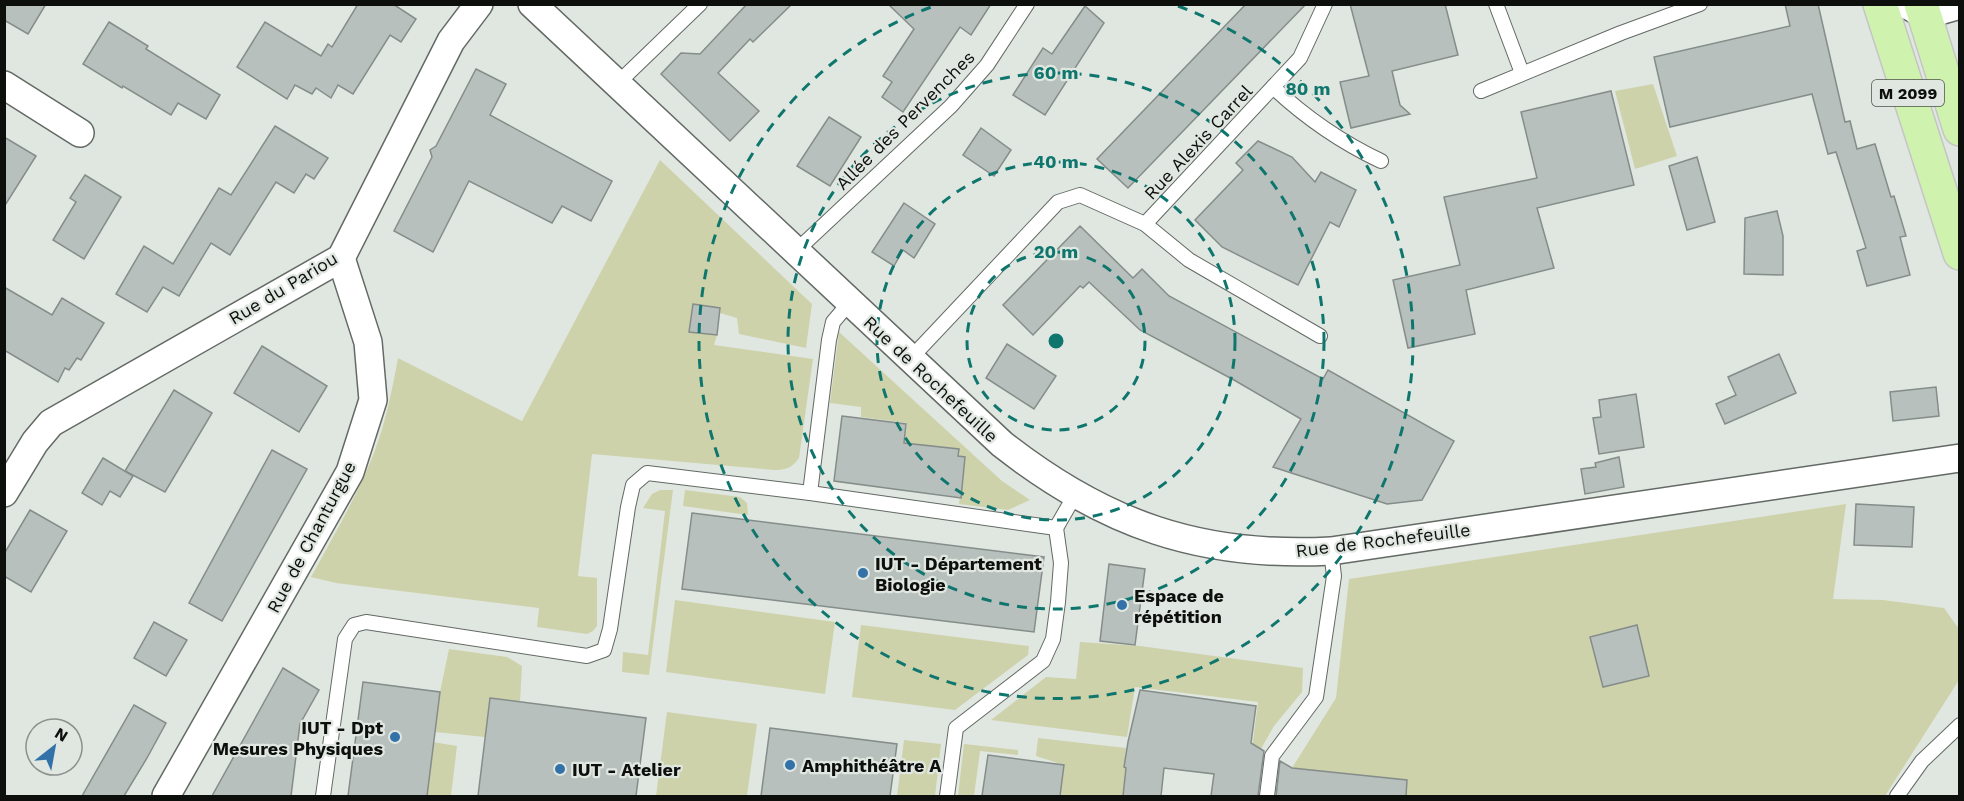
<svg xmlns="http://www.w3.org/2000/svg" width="1964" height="801" viewBox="0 0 1964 801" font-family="'Work Sans',sans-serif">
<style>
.green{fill:#ced2aa}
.building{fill:#b8c0bd;stroke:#858d8a;stroke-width:1.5}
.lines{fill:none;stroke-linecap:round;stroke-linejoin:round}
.service-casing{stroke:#636964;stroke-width:16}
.minor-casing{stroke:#636964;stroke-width:30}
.primary-casing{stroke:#c5c5c5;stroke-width:36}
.service{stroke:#fff;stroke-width:14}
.minor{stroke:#fff;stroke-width:27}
.primary{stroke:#d0f2af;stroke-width:33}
.ring{fill:none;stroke:#0f766e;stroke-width:3;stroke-dasharray:10 8}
.poi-dot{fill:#3272a9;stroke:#e0e7e1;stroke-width:2}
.labels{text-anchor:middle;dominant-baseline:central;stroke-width:4.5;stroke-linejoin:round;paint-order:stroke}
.shield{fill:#e0e7e1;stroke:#4c504d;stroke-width:1.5}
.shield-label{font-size:16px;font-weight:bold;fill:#0d0f0d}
.street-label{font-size:18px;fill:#0d0f0d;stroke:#e0e7e1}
.poi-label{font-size:18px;font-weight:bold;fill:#0d0f0d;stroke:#e0e7e1;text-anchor:start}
.centre{fill:#0f766e;stroke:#e0e7e1;stroke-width:3}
.ring-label{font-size:18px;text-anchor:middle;font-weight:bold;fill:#0f766e;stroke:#e0e7e1;stroke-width:4.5;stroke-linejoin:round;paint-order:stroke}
</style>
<rect width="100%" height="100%" fill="#e0e7e1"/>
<g class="green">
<path d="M1653 84 1677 156 1635 169 1615 91Z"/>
<path d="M660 160 812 304 806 348 739 334 737 318 720 313V308L694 304 690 332 717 335 714 345 813 359 799 458C792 468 786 470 774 470L592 454 578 576 597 578V626L593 631 587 634 537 627 539 608 336 583 311 577C333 537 357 496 374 453 386 422 392 390 398 358L522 421Z"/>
<path d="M839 332 1002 481 1030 500 1008 510 959 504 965 458 958 457 959 450 905 443 907 423 861 417V407L830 403Z"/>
<path d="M660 490H673L649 675 622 672 623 652 648 655 665 511 643 508 652 494Z"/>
<path d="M685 490 740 497 747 503 748 515 683 506Z"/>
<path d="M1846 504 1833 599 1883 600 1944 608 1959 629V680L1885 796H1361L1363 775 1292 768 1336 698 1349 579Z"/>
<path d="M675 600 835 622 825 694 666 672Z"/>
<path d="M861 625 1029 646 1028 655 955 710 852 697Z"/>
<path d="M1080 642 1140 646 1303 668 1302 692 1274 726 1253 763 1249 796H1246L1258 702 1135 687 1127 737 991 720 1046 677 1076 679Z"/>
<path d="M449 649 507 657 522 666 520 702 490 698 485 737 435 732 440 692Z"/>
<path d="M667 712 757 724 747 796H656Z"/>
<path d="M1038 738 1126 748 1124 767 1126 768 1123 796H1060L1064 765 1036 756Z"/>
<path d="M904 740 941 744 935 796H897Z"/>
<path d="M433 742 457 746 451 796H427Z"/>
<path d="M964 744 1018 750V755L980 751 974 796H958Z"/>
</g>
<g class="building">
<path d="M4 4H46L28 34 4 20Z"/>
<path d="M358 4H393L416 19 401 42 390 35 353 94 338 85 331 98 316 88 312 94 295 85 287 99 237 67 265 22 321 56 328 44 332 47Z"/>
<path d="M747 4H792L753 42 750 39 718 73 759 111 730 141 661 74 681 53 700 54Z"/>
<path d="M888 4H991L971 35 960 27 903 112 882 97 892 82 883 76 914 29Z"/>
<path d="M1246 4H1306L1128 188 1097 159Z"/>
<path d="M1350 4H1445L1458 55 1392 71 1400 105 1410 114 1351 128 1340 82 1369 76Z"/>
<path d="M1785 4H1818L1845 122 1850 121 1857 149 1875 144 1891 197 1894 196 1906 236 1900 237 1910 275 1867 286 1857 251 1866 248 1836 152 1828 154 1812 94 1670 127 1654 57 1790 26Z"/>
<path d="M1085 6 1104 23 1045 115 1013 95 1043 48 1052 54Z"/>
<path d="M109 22 148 46 146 49 220 95 206 119 178 103 171 115 123 86 122 88 83 64Z"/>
<path d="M476 69 506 84 490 115 612 181 591 221 562 206 552 223 469 181 433 252 394 231 432 157 430 150 436 146Z"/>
<path d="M1611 91 1634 185 1537 208 1554 268 1466 290 1475 334 1408 348 1393 280 1460 265 1444 197 1537 178 1521 112Z"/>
<path d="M829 117 861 137 830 186 797 166Z"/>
<path d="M275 126 328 158 314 179 306 174 294 193 276 182 230 255 211 243 179 296 163 287 147 312 116 294 144 246 173 264 219 188 231 195Z"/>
<path d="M981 128 1011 150 994 176 963 155Z"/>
<path d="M4 137 36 156 4 207Z"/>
<path d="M1258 141 1292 157 1315 182 1321 172 1356 190 1339 227 1330 222 1298 285 1222 247 1195 220 1243 170 1236 163Z"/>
<path d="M1697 157 1715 222 1687 230 1669 166Z"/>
<path d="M85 175 121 197 84 259 53 240 76 202 70 198Z"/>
<path d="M904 203 935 224 914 258 903 250 894 266 872 252Z"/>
<path d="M1777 211 1783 236V275L1744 274 1745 218Z"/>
<path d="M1080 226 1133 278 1142 269 1169 296 1323 379 1328 370 1454 441 1422 500 1387 504 1273 467 1301 419 1234 380 1140 330 1089 282 1083 288 1080 286 1033 335 1003 305Z"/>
<path d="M4 287 52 315 62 298 104 323 81 360 77 358 69 370 65 368 58 382 4 350Z"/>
<path d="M693 304 720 308 717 335 689 332Z"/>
<path d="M1007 344 1056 376 1034 409 986 378Z"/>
<path d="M262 346 327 386 299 432 234 393Z"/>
<path d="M1779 354 1796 393 1725 424 1716 404 1736 395 1728 377Z"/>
<path d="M1936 387 1939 416 1893 421 1890 392Z"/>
<path d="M174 390 212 413 165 492 125 471Z"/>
<path d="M1636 394 1644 447 1599 454 1593 418 1601 417 1599 400Z"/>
<path d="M842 416 906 424 904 443 959 449 958 456 965 457 961 498 834 481Z"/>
<path d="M272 450 307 469 222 621 189 603Z"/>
<path d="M1619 457 1624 487 1585 494 1581 469 1596 467 1595 463Z"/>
<path d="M103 458 133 476 120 497 110 491 102 505 82 493Z"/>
<path d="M1856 504 1914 507 1912 547 1854 545Z"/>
<path d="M30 510 67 531 31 592 4 576V554Z"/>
<path d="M692 513 1044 557 1034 632 682 589Z"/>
<path d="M1109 564 1145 569 1135 645 1100 641Z"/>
<path d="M154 622 187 640 166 676 134 658Z"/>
<path d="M1637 625 1649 676 1603 687 1590 637Z"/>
<path d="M283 668 319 690 300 724 291 796H212Z"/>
<path d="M363 682 440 692 427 796H348Z"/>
<path d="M1140 690 1256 706 1251 743 1264 751 1258 796H1211L1214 774 1164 768 1161 796H1123L1126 768 1124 767 1128 742Z"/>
<path d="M490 698 646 718 636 796H478Z"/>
<path d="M134 705 166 723 147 758 124 796H82Z"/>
<path d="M770 728 897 744 890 796H761Z"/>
<path d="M988 755 1064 765 1060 796H982Z"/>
<path d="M1280 761 1292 768 1407 780 1406 796H1276Z"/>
</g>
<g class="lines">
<g class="service-casing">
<g id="service">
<path d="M1496 4 1522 73"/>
<path d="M617 84 700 4"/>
<path d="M1273 87C1306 118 1341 142 1381 161"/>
<path d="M1481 91 1621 33 1700 4"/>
<path d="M1145 224 1300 58 1325 4"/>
<path d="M796 251 951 106 987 65 1027 4"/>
<path d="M910 359 1058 202 1080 195 1145 224 1189 260 1320 336"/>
<path d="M810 493 1056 528 1075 495"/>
<path d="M323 796 345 639 354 625 366 622 587 656 604 650 610 629 628 507 633 485 647 473 810 493 829 340 833 322 850 302"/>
<path d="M947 796 956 728 1043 661 1053 639 1058 602 1061 563 1056 528"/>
<path d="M1267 796 1272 756 1316 697 1334 576 1331 551"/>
<path d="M1897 796 1922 761 1960 725"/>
</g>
</g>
<g class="minor-casing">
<g id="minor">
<path d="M532 4 1002 444C1104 524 1200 558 1331 551L1960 458"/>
<path d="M1907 5 1925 15 1960 5"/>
<path d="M4 85 80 133"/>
<path d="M4 493 35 442 51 423 341 258 451 41 479 4"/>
<path d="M166 796 350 472 373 400 368 342 341 258"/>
</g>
</g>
<g class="primary-casing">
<g id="primary">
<path d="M1880 4 1960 253"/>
<path d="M1921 4 1960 129"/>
</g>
</g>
<use href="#service" class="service"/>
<use href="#minor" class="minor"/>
<use href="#primary" class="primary"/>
</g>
<g class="ring">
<circle cx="1056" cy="341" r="89"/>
<circle cx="1056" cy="341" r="179"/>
<circle cx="1056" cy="341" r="268"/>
<path d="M1178 6A357 357 0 1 1 934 6"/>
</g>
<g class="poi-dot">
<circle cx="863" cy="573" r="6"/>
<circle cx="1122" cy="605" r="6"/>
<circle cx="395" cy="737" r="6"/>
<circle cx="790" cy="765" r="6"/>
<circle cx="560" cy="769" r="6"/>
</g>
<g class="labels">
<rect class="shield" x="1872" y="80" width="72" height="26" rx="4.5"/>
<g class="shield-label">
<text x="1908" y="93">M 2099</text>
</g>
<g class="street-label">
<text transform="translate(905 120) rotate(-45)">Allée des Pervenches</text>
<text transform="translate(1198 142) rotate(-47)">Rue Alexis Carrel</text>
<text transform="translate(283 288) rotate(-31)">Rue du Pariou</text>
<text transform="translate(931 379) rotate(43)">Rue de Rochefeuille</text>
<text transform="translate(311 537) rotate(-62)">Rue de Chanturgue</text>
<text transform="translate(1383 540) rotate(-7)">Rue de Rochefeuille</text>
</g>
<g class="poi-label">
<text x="875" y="563">IUT - Département<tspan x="875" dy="21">Biologie</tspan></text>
<text x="1134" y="595">Espace de<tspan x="1134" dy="21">répétition</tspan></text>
<text x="383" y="727" text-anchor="end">IUT - Dpt<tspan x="383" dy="21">Mesures Physiques</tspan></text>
<text x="802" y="765">Amphithéâtre A</text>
<text x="572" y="769">IUT - Atelier</text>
</g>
</g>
<circle cx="1056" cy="341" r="9" class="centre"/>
<g class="ring-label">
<text x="1056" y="79">60 m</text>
<text x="1308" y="95">80 m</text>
<text x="1056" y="168">40 m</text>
<text x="1056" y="258">20 m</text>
</g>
<rect width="1964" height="801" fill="none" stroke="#0d0f0d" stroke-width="12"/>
<g transform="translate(54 747) rotate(31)"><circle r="28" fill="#e0e7e1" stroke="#8c918c" stroke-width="1.5"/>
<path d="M0-4.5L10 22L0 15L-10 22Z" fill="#3272a9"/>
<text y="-9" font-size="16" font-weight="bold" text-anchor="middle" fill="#0d0f0d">N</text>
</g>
</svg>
